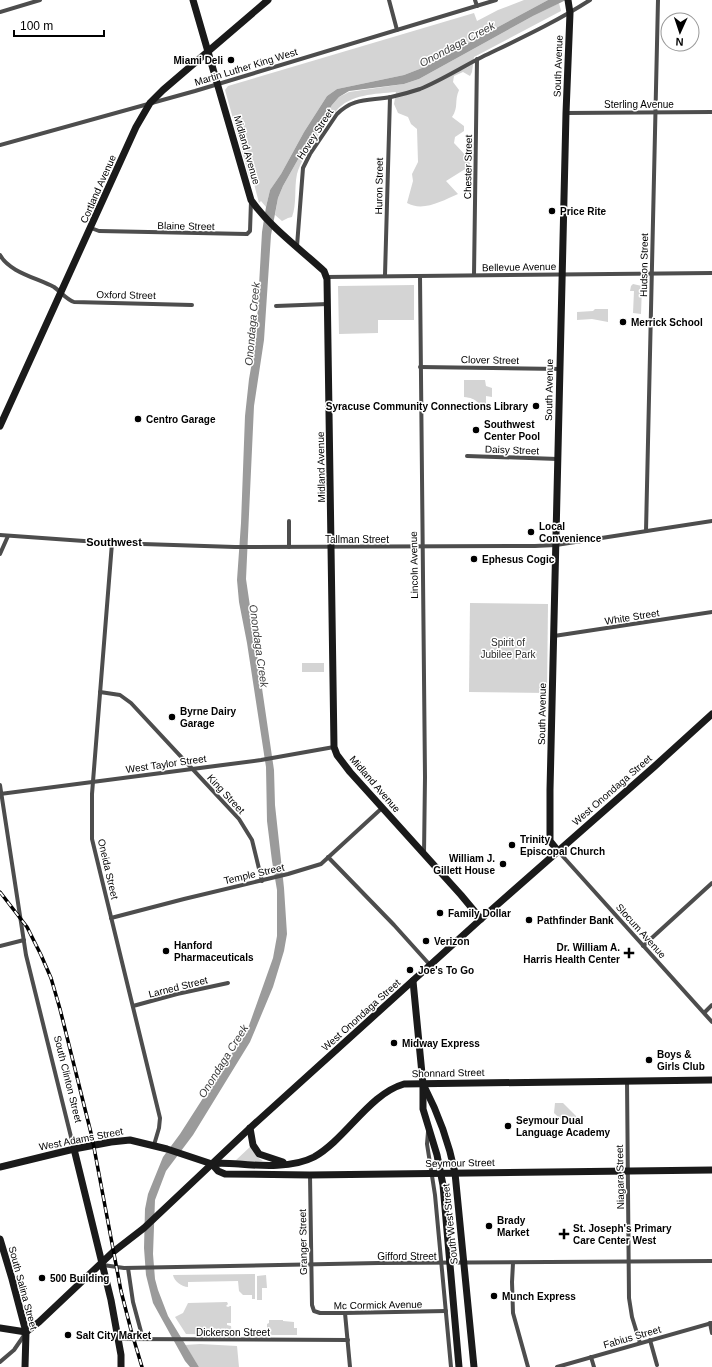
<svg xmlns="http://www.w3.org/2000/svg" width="712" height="1367" viewBox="0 0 712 1367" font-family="Helvetica,sans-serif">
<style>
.green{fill:#d4d4d4}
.water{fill:#9b9b9b}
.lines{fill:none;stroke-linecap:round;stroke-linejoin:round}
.street{stroke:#4d4d4d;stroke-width:4}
.secondary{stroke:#1a1a1a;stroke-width:7}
.rail-casing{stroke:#000;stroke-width:3.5}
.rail{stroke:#fff;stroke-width:2;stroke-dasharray:6;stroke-linecap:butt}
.poi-dot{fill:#000;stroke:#fff;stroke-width:1.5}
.labels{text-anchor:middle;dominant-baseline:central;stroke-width:3;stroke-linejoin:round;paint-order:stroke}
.poi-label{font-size:10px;font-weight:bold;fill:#000;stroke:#fff;text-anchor:start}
.street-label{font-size:10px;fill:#000;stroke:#fff}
.park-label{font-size:10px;fill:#2b2b2b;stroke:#fff}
.water-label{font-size:11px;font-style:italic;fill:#3c3c3c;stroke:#fff}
.neighbourhood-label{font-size:11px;font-weight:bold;fill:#000;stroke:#fff}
</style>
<rect width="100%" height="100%" fill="#fff"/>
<g class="green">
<path d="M524 0H548L422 68 404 75 337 89 327 96 304 132 281 174 270 190 266 207 261 201 259 203 252 176H249L225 90 228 86 474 13 477 21 498 10Z"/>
<path d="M559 3 561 11 474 57 472 72 470 76 463 72 454 76 453 82 459 90C454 101 459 107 452 117L464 126V131L455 137 454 143 470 160V166L446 181 458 194C442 201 423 212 407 203L413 181 412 174 418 162 417 129 411 124 408 117 398 113 394 104 396 92C375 94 350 94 336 111 328 119 322 130 316 139 309 150 300 162 297 174 294 188 297 204 292 217L288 218 282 221 275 215 278 198 283 186 305 147 332 105 339 97 349 92 404 84 419 79 533 16Z"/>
<path d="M633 284 642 286 641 314 633 313 634 291H630L631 286Z"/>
<path d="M414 285V320H378V333L339 334 338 286Z"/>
<path d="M595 309H608V322L592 319 577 320V312L593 311Z"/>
<path d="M464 380H485L486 386 492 388V397L486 396V406C477 405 478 398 464 397Z"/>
<path d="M470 603 548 604 547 693 469 692Z"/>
<rect x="302" y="663" width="22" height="9"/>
<path d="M555 1103H563L576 1116V1119L571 1124H566L554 1113Z"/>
<path d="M251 1146 256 1156 263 1161 252 1162 235 1161Z"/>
<path d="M255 1274V1299H252V1295H243L239 1291 238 1281 188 1282V1287C182 1287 174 1281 173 1275Z"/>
<path d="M266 1275 267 1288H262V1300H257V1276Z"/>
<path d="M227 1302 228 1304 226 1306 228 1307 230 1306H231V1323H227V1325L231 1326 232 1335 186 1334 175 1317 183 1313 188 1303Z"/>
<path d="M269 1320H283V1321L294 1322V1328H297V1335H269V1331H267V1324L269 1323Z"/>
<path d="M200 1344 237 1346 239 1367H199L185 1345Z"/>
</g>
<path class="water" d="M548 0H566L533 16 419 79 404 84 349 91 339 97 332 105 305 147 283 186 278 198 271 235 264 340 254 406 246 579 274 770 275 805 284 888 287 934 284 951 273 987 250 1042 193 1135 166 1171 155 1200 153 1254 155 1279 158 1290 168 1316 199 1367H190L185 1361 153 1303 146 1275 144 1248 145 1209 148 1194 163 1157 180 1134 232 1053 246 1034 273 958 277 936V890L272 861 267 821 266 767 247 643 239 602 237 580 241 523 245 416 249 379 256 339 262 232 266 207 270 190 281 174 304 132 327 96 337 89 404 75 422 68Z"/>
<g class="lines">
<g class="street">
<path d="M389 0 397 30"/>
<path d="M475 0 477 6"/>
<path d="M0 12 40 0"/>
<path d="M566 113 712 112"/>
<path d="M0 145 195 91 496 0"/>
<path d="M91 228 99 231 247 234 250 231 251 201"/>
<path d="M297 246 303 168 310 154 337 114C354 97 369 101 391 97 400 95 411 92 420 89 442 80 462 67 482 57 519 39 556 22 590 0"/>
<path d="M0 255C9 272 37 278 54 287 61 292 66 299 74 302L192 305"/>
<path d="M385 275 390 97"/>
<path d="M474 275 477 59"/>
<path d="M420 276 425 777 424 854"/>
<path d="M326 277 712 273"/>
<path d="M276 306 328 304"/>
<path d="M420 367 560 369"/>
<path d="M467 456 558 459"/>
<path d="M646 531 658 0"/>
<path d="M0 535 112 543 235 547 535 546 556 545 712 521"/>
<path d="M112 543 92 794V839L160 1118 159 1128 154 1145"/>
<path d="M289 547V521"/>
<path d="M0 554 8 536"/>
<path d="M554 636 712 612"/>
<path d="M100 692 120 695 131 703 239 819 252 840 262 881"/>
<path d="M0 785 26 955 74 1149"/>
<path d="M0 794 261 760 334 747"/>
<path d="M558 851 712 1022"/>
<path d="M328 857 394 925 430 965"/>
<path d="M111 918 184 899 288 874 321 864 382 808"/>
<path d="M0 946 24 940"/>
<path d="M643 946 712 883"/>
<path d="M133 1006 177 994 228 983"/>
<path d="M705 1012 712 1005"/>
<path d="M627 1081 629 1298 632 1317 640 1343"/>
<path d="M428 1132 427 1144 435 1195 451 1367"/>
<path d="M310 1175 312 1305 314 1311 320 1313H345L446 1311"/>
<path d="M513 1263 512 1282 513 1313 528 1367"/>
<path d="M103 1265 124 1268 379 1263 712 1261"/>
<path d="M128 1268 133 1302 143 1339"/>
<path d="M345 1313 350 1367"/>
<path d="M710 1323 712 1333"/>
<path d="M118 1339 348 1340"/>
<path d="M650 1340 657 1365"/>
<path d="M591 1357 594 1367"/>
<path d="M0 1362 14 1350 25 1334"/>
<path d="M557 1367 712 1323"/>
</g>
<g class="secondary">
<path d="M193 0 251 200C270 227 299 248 324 271L327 279 334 747 337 755 350 772 461 895 481 919"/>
<path d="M0 426 136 127 150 103 163 90 268 0"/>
<path d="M558 851 550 841V790L566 113 570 13 568 0"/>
<path d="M413 981 423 1084V1109L437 1155 443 1185 459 1367"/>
<path d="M424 1086C438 1113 449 1143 455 1173L474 1367"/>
<path d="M250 1128 253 1145 259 1154 283 1162"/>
<path d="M74 1149 111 1300 121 1355V1367"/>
<path d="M212 1164C222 1162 229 1164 239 1164 262 1166 293 1168 314 1157 346 1139 369 1094 404 1084L712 1080"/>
<path d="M0 1167 74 1149 111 1142 130 1140 167 1149 212 1164 218 1171 225 1174 310 1175 712 1170"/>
<path d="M0 1239 12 1279 26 1332 25 1367"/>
<path d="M0 1328 26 1332"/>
<path d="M26 1332 39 1322 113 1252 144 1228 250 1128 481 919 655 766 712 714"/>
</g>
<g class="rail-casing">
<path id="rail" d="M0 892 27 927 41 955 51 978 60 1009 92 1137 121 1291 131 1330 142 1367"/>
</g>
<use href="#rail" class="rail"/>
</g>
<g class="poi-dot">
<circle cx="231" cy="60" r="4"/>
<circle cx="552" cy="211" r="4"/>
<circle cx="623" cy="322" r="4"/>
<circle cx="536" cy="406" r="4"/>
<circle cx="138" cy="419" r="4"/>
<circle cx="476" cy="430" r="4"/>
<circle cx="531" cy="532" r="4"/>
<circle cx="474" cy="559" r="4"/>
<circle cx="172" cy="717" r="4"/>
<circle cx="512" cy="845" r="4"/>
<circle cx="503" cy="864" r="4"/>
<circle cx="440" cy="913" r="4"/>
<circle cx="529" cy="920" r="4"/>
<circle cx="426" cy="941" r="4"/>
<circle cx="166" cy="951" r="4"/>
<path d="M627 947h4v4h4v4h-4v4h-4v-4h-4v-4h4z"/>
<circle cx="410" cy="970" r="4"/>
<circle cx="394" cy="1043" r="4"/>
<circle cx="649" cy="1060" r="4"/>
<circle cx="508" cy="1126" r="4"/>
<circle cx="489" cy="1226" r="4"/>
<path d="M562 1228h4v4h4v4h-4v4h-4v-4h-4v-4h4z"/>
<circle cx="42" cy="1278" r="4"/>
<circle cx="494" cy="1296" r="4"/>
<circle cx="68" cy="1335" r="4"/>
</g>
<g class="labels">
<g class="poi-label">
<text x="223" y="60" text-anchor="end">Miami Deli</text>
<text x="560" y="211">Price Rite</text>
<text x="631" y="322">Merrick School</text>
<text x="528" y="406" text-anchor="end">Syracuse Community Connections Library</text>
<text x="146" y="419">Centro Garage</text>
<text x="484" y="424">Southwest<tspan x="484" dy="12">Center Pool</tspan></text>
<text x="539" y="526">Local<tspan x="539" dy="12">Convenience</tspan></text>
<text x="482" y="559">Ephesus Cogic</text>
<text x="180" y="711">Byrne Dairy<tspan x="180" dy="12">Garage</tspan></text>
<text x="520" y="839">Trinity<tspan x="520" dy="12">Episcopal Church</tspan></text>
<text x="495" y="858" text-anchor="end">William J.<tspan x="495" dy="12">Gillett House</tspan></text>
<text x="448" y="913">Family Dollar</text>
<text x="537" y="920">Pathfinder Bank</text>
<text x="434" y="941">Verizon</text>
<text x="174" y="945">Hanford<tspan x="174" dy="12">Pharmaceuticals</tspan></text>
<text x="620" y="947" text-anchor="end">Dr. William A.<tspan x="620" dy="12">Harris Health Center</tspan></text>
<text x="418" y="970">Joe's To Go</text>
<text x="402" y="1043">Midway Express</text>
<text x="657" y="1054">Boys &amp;<tspan x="657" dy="12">Girls Club</tspan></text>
<text x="516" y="1120">Seymour Dual<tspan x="516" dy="12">Language Academy</tspan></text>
<text x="497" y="1220">Brady<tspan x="497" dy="12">Market</tspan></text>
<text x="573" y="1228">St. Joseph's Primary<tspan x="573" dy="12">Care Center West</tspan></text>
<text x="50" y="1278">500 Building</text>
<text x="502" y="1296">Munch Express</text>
<text x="76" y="1335">Salt City Market</text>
</g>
<g class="street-label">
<text transform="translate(558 66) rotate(-88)">South Avenue</text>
<text transform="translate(246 67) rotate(-17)">Martin Luther King West</text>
<text x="639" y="104">Sterling Avenue</text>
<text transform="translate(315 134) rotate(-57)">Hovey Street</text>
<text transform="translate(247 150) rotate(74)">Midland Avenue</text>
<text transform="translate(468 167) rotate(-89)">Chester Street</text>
<text transform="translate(379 186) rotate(-89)">Huron Street</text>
<text transform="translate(98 189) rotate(-66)">Cortland Avenue</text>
<text transform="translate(186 226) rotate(1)">Blaine Street</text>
<text transform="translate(644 265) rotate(-89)">Hudson Street</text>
<text transform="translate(519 267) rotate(-1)">Bellevue Avenue</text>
<text transform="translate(126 295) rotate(1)">Oxford Street</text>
<text transform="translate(490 360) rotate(1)">Clover Street</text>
<text transform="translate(549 390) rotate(-89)">South Avenue</text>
<text transform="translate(512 450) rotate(2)">Daisy Street</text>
<text transform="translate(321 467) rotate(-91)">Midland Avenue</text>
<text x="357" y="539">Tallman Street</text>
<text transform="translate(414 565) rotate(-91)">Lincoln Avenue</text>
<text transform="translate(632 617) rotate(-9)">White Street</text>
<text transform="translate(542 714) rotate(-89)">South Avenue</text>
<text transform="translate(166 764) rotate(-8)">West Taylor Street</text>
<text transform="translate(375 784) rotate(49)">Midland Avenue</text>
<text transform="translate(612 790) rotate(-41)">West Onondaga Street</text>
<text transform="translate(226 794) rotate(47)">King Street</text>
<text transform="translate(108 869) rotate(77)">Oneida Street</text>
<text transform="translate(254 874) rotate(-13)">Temple Street</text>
<text transform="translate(641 931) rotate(48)">Slocum Avenue</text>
<text transform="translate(178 987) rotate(-14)">Larned Street</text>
<text transform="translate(361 1015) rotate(-42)">West Onondaga Street</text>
<text transform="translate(448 1073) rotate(-1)">Shonnard Street</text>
<text transform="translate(68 1079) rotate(76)">South Clinton Street</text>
<text transform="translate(81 1139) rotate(-11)">West Adams Street</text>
<text transform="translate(460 1163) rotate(-1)">Seymour Street</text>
<text transform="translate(620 1177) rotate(-91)">Niagara Street</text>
<text transform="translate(450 1224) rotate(-96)">South West Street</text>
<text transform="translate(303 1242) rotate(-91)">Granger Street</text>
<text x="407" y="1256">Gifford Street</text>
<text transform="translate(23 1288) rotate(75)">South Salina Street</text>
<text transform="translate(378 1305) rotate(-1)">Mc Cormick Avenue</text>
<text x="233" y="1332">Dickerson Street</text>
<text transform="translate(632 1337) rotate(-16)">Fabius Street</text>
</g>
<g class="park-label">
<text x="508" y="642">Spirit of<tspan x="508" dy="12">Jubilee Park</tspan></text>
</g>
<g class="water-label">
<text transform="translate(457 44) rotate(-28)">Onondaga Creek</text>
<text transform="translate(252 324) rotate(-85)">Onondaga Creek</text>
<text transform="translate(259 646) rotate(82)">Onondaga Creek</text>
<text transform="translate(223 1061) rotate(-58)">Onondaga Creek</text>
</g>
<g class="neighbourhood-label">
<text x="114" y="542">Southwest</text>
</g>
</g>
<g transform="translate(680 32) rotate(183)"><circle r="19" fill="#ffffff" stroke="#999999"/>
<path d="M0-3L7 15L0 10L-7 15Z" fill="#000000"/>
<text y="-6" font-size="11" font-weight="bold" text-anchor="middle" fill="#000000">N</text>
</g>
<path d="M14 30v6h90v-6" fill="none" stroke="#000000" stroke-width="2"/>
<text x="20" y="30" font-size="12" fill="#000000" stroke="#ffffff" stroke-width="3" paint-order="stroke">100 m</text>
</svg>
